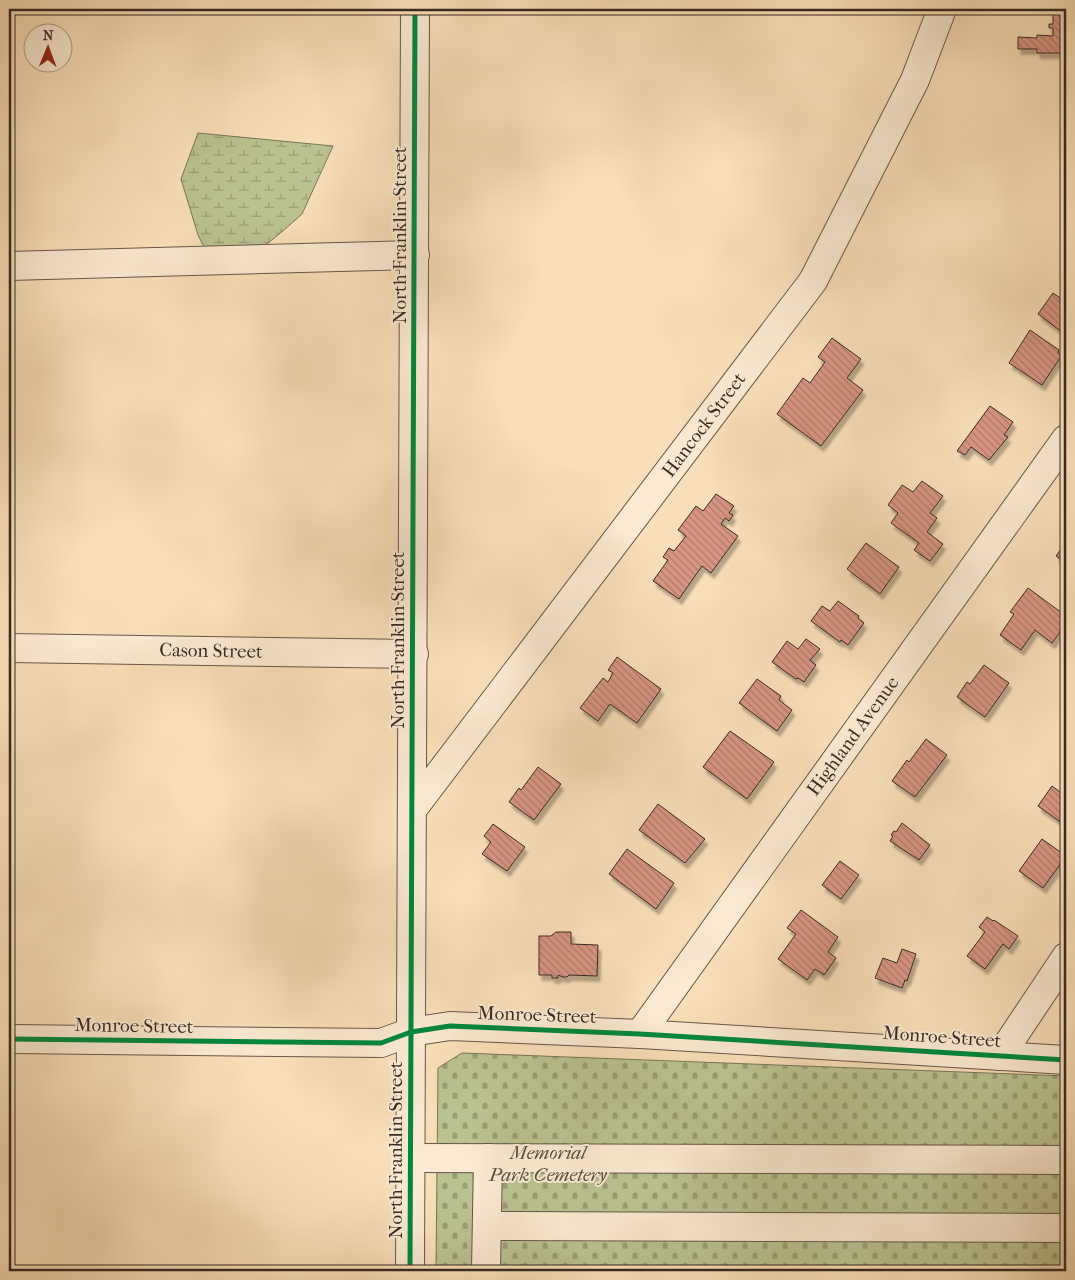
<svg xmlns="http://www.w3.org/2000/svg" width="1075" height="1280" viewBox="0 0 1075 1280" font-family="'IM FELL French Canon',serif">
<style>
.wetland{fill:url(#wetland-marsh);stroke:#78765a}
.cemetery{fill:url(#cemetery-stones);stroke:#78765a}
.building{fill:url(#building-back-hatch);stroke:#362a23;filter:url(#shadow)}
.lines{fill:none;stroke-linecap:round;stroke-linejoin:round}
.minor-casing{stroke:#675748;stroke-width:30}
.minor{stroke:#fbead2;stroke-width:28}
.cycleway-casing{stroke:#fbead2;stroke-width:8}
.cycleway{stroke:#00873e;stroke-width:5}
.labels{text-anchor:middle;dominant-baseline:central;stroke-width:4;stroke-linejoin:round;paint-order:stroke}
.street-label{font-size:19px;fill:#362a23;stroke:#fbead2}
.park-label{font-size:19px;font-style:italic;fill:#57503e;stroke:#fbead2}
</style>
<defs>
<pattern id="wetland-marsh" width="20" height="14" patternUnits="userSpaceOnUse" patternTransform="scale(1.25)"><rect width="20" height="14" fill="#bbc291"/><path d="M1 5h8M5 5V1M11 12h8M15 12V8" fill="none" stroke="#999e76"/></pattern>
<pattern id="cemetery-stones" width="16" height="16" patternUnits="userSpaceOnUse" patternTransform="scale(1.25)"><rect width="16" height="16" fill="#bbc291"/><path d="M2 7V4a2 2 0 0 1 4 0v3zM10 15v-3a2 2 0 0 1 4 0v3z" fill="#999e76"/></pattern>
<pattern id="building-back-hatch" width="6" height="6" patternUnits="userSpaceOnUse" patternTransform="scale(1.25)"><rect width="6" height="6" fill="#d89583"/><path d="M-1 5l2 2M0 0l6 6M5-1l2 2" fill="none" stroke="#b07a6b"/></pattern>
<filter id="shadow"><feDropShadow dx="3" dy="5.5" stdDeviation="1" flood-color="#0004"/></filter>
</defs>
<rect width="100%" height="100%" fill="#f9dfb9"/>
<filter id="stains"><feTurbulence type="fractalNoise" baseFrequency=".004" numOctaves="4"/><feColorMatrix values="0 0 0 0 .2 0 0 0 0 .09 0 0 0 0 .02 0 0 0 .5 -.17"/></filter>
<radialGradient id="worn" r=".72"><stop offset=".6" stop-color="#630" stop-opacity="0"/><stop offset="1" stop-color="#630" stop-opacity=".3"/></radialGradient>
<path class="wetland" d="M198 133 333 146 302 214 284 230 250 258 215 269 198 235 181 179Z"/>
<path class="cemetery" d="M462 1053 1066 1076V1271H436L438 1068Z"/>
<g class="building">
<path d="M1053 13H1066V53H1037V49H1018V37L1037 38V35L1053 36V28H1049V24H1053Z"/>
<path d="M1053 293 1066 302V335L1038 314Z"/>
<path d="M1030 330 1059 350 1058 353 1062 355 1042 385 1009 363Z"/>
<path d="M832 338 861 359 847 378 863 390 821 446 777 414 803 378 810 383 825 362 818 357Z"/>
<path d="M990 406 1013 422 1004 435 1008 437 989 460 971 447 965 455 957 451Z"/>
<path d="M922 481 943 496 930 513 937 518 927 532 943 544 930 561 914 550 919 543 891 523 898 513 888 505 902 485 913 492Z"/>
<path d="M716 494 734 506 729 513 733 515 729 521 725 518 721 524 738 536 711 573 702 566 679 599 653 581 668 560 663 557 669 548 674 551 686 536 678 530 696 506 703 511Z"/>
<path d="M1066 542V564L1056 556Z"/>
<path d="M866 543 899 567 880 594 847 569Z"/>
<path d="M1028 588 1066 616V624L1052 643 1035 630 1021 650 1000 635 1014 614 1010 612Z"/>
<path d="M838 601 859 616 858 618 864 623 848 645 841 640 840 642 811 621 822 606 830 611Z"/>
<path d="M806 639 820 649 810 660 816 665 804 682 798 678 796 679 772 662 787 641 798 649Z"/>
<path d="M617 657 661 689 637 723 610 704 598 721 580 708 603 678 608 682 613 673 608 670Z"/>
<path d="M984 665 1009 683 985 717 957 697 967 682 970 684Z"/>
<path d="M757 679 781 696 779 700 792 710 777 731 739 703Z"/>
<path d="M730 731 774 762 747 799 703 767Z"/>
<path d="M926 739 947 755 915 797 892 781 907 760 909 762Z"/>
<path d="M538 767 561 784 534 820 509 802 519 788 521 790Z"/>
<path d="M1066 784V826L1038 806 1052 786 1060 792Z"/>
<path d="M658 804 705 839 685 863 639 830Z"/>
<path d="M902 823 930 845 919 860 890 841 893 836 891 835 894 831 896 832Z"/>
<path d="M493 824 525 847 507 871 482 854 491 842 484 836Z"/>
<path d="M1042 839 1066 856 1043 888 1019 871Z"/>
<path d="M627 849 674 883 656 909 609 874Z"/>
<path d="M840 861 859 875 841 899 822 885Z"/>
<path d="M801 910 838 937 828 952 836 958 824 975 815 969 807 980 778 959 796 934 787 928Z"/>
<path d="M987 917 993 921 994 920 1018 936 1009 949 1003 944 985 969 967 956 985 932 979 927Z"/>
<path d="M556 932H571V944L598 945 597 976 569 975 567 977H563L558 975V978H552V975H539V936H551Z"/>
<path d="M902 949 916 954 907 981 905 980 902 988 875 978 883 958 897 963Z"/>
</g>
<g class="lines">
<g class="minor-casing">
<g id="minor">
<path d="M9 266 415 255"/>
<path d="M9 648 414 654"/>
<path d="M412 810 813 281 915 80 942 9"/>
<path d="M640 1034 1066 439"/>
<path d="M9 1039 381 1043 411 1032 450 1026 640 1034 1066 1060"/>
<path d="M1000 1056 1066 957"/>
<path d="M411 1158 1066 1160"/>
<path d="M487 1226 1066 1228"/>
<path d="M410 1271 415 9"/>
<path d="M486 1271 488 1158"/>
</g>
</g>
<use href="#minor" class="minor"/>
<g class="cycleway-casing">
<g id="cycleway">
<path d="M9 1039 381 1043 411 1032 450 1026 640 1034 1066 1060"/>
<path d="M410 1271 415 9"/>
</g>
</g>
<use href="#cycleway" class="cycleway"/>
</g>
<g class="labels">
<g class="street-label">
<text transform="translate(400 235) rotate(-90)">North Franklin Street</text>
<text transform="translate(704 425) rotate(-53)">Hancock Street</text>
<text transform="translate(398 640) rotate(-90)">North Franklin Street</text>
<text transform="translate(211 651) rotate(1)">Cason Street</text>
<text transform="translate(853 736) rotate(-54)">Highland Avenue</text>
<text transform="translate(537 1015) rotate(2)">Monroe Street</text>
<text transform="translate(134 1026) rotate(1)">Monroe Street</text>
<text transform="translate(942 1037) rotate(4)">Monroe Street</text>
<text transform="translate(396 1150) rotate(-90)">North Franklin Street</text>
</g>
<g class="park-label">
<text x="548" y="1153">Memorial<tspan x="548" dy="22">Park Cemetery</tspan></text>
</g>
</g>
<rect width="1075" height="1280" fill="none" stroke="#f9dfb9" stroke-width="30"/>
<rect x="10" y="10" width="1055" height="1260" fill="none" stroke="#362a23" stroke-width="2.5"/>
<rect x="15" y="15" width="1045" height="1250" fill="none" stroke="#362a23"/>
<g transform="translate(48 48) rotate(1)"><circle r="24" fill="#fbead2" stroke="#ac9d8c"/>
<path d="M0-4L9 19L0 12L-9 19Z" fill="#8f2418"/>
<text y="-8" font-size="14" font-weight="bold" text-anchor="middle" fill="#362a23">N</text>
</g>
<rect width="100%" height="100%" filter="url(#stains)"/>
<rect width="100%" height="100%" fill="url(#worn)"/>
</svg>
